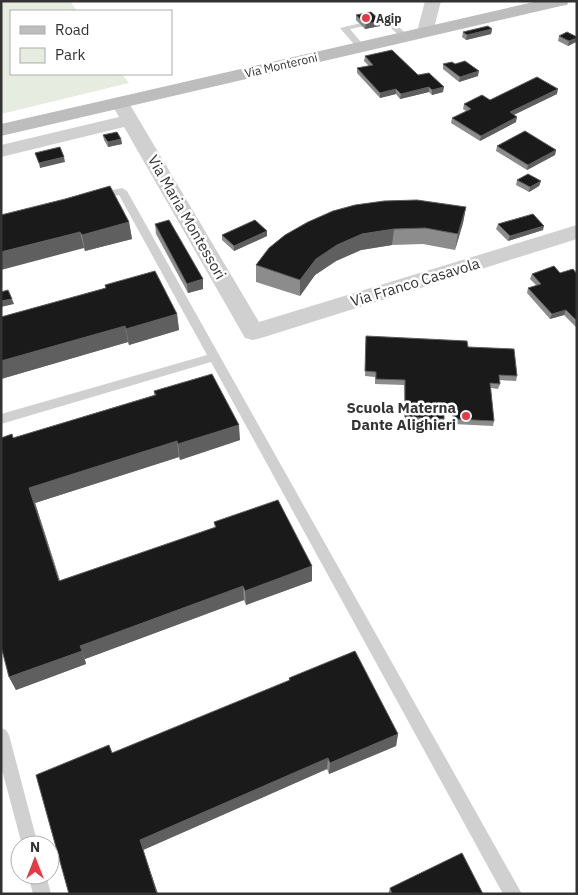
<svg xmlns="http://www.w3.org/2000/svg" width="578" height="895" viewBox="0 0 578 895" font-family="'IBM Plex Sans',sans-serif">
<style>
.green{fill:#e6ecdf}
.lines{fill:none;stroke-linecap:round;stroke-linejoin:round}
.lane{fill:#d0d0d0;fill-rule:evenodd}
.street{fill:#d0d0d0;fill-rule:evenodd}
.secondary{fill:#bdbdbd;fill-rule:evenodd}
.wall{fill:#8c8c8c}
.shaded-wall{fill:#5f5f5f}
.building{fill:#1a1a1a;stroke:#5f5f5f}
.poi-dot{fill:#e63946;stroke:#fff;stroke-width:2}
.labels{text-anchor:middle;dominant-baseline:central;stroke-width:5;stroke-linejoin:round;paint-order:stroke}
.far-poi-label{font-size:12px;font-weight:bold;fill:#333;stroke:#fff;text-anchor:start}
.far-street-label{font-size:12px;fill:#333;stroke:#fff}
.street-label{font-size:15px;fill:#333;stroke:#fff}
.poi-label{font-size:15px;font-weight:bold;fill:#333;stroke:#fff;text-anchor:end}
</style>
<rect width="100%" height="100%" fill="#fff"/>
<path class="green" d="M1 1H70L77 11H11V74H122L129 83 1 114Z"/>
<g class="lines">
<g class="lane">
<path d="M387 17 408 35V39H402L385 22 350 29 365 47 361 49H358L340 28Z"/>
<path d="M122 188 127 191 522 894H503L211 362 1 424V414L207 355 119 195 98 199 93 196 95 194Z"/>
<path d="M1 728 6 730 9 735 38 845H22L1 766Z"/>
<path d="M28 875H46L51 894H33Z"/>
</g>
<g class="street">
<path d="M425 1H441L433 32 431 36H419L417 32Z"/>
<path d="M120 97 127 99 129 103 259 322 577 225V239L261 338 253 340 245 338 124 127 1 157V145L119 117 111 103 113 99Z"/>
</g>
<path class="secondary" d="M538 1H569L567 5 561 6 1 136V124Z"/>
</g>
<g class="wall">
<path d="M356 15 380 26 365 29 356 20Z"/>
<path d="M492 29 491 34 466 40 462 37 463 32Z"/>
<path d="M559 36 576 42 568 46 558 41Z"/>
<path d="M365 56 418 75 443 92 432 95 429 92 400 99 396 94 380 98 357 73V68L369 66 364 61Z"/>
<path d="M443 64H455L478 76 459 82 443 69Z"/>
<path d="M557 94 514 115 516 122 480 141 451 123 452 118 466 111 463 109 464 104 490 100Z"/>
<path d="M103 135 121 139 122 144 108 147 104 140Z"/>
<path d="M497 146 556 150 555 155 527 170 496 151Z"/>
<path d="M517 180 541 181 539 186 529 192 516 185Z"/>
<path d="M466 207 463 223 455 250 423 244 392 245 361 250 336 261 315 275 300 296 256 282V265Z"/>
<path d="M1 215 129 222 132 239 85 251 84 248Z"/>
<path d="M155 224 203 289 188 293 156 234Z"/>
<path d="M498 224 543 230 508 241 496 229Z"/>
<path d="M267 231V236L234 251 222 240V235Z"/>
<path d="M560 273 577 274V328L564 315 550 319 527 293 528 288 537 286 530 279 532 274Z"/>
<path d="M105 285 177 314 179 330 129 345 128 342 1 379V317L106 288Z"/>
<path d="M366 341 468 347 517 376 516 381 499 380 500 384 498 389 491 388 494 421 493 426 453 424 452 411 444 410V419L443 424 405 422 404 385 375 384V377L365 376Z"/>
<path d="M154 391 240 440 180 460 179 457 35 503 60 581 215 528 214 522 312 581 246 605 244 600 85 659 86 664 16 690 9 677 14 438 154 395Z"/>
<path d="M289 678 398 734 396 746 329 774 327 769 143 850 158 894H69L112 753 289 681Z"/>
<path d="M390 888 483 894H388Z"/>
</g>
<g class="shaded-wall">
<path d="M381 21 380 26 365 29 366 24Z"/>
<path d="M492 29 491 34 466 40 467 35Z"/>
<path d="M577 38 576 42 568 46 569 41Z"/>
<path d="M479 71 478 76 459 82 460 77Z"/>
<path d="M429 87V92L400 99 401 94Z"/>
<path d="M444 87 443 92 432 95V90Z"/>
<path d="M396 89V94L380 98V93Z"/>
<path d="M558 89 557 94 509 117 510 112Z"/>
<path d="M517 117 516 122 480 141 481 136Z"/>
<path d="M121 139 122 144 108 147V142Z"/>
<path d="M556 150 555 155 527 170 528 165Z"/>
<path d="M64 157 65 162 40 168 39 163Z"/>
<path d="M541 181 539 186 529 192 530 187Z"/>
<path d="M466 207 463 223 455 250 458 234Z"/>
<path d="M129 222 132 239 85 251 82 235Z"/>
<path d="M544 226 543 230 508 241 510 236Z"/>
<path d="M394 229 392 245 361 250 336 261 315 275 300 296V280L316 259 337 245 362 234Z"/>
<path d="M267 231V236L234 251V246Z"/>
<path d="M80 232 84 248 1 270V252Z"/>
<path d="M203 279V289L188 293 187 284Z"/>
<path d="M12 299 14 304 1 307V301Z"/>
<path d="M566 310 564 315 550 319 552 314Z"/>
<path d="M177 314 179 330 129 345 126 329Z"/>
<path d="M125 326 128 342 1 379V361Z"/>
<path d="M239 425 240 440 180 460 178 444Z"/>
<path d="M177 441 179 457 35 503 65 596 29 488Z"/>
<path d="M312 566V581L246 605 245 591Z"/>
<path d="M243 586 244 600 85 659 80 646Z"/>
<path d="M82 651 86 664 16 690 9 677Z"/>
<path d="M398 734 396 746 329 774 330 763Z"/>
<path d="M328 758 327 769 143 850 158 894H157L140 840Z"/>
</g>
<g class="building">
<path d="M371 12 381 21 366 24 356 15Z"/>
<path d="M488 26 492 29 467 35 463 32Z"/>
<path d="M567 32 577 37V38L569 41 559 36Z"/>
<path d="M392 50 418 75 429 73 444 87 432 90 429 87 401 94 396 89 380 93 357 68 373 65 365 56Z"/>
<path d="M465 61 479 71 460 77 443 64 452 62 455 64Z"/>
<path d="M537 77 558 89 510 112 517 117 481 136 452 118 471 109 464 104 482 95 490 100Z"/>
<path d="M525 131 556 150 528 165 497 146Z"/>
<path d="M117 132 121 139 108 142 103 135Z"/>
<path d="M60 147 64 157 39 163 35 153Z"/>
<path d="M528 174 541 181 530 187 517 180Z"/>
<path d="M110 186 129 222 82 235 80 232 1 252V215L65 199Z"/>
<path d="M417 200 466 207 458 234 425 228 394 229 362 234 337 245 316 259 300 280 256 265 269 248 285 235 308 222 333 211 355 205 384 201Z"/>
<path d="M533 214 544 226 510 236 498 224Z"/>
<path d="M169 220 203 279 187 284 155 224Z"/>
<path d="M255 220 267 231 234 246 222 235Z"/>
<path d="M554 266 560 273 573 269 577 274V321L566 310 552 314 528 288 541 284 532 274Z"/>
<path d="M155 271 177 314 126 329 125 326 1 361V317L106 288 105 285Z"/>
<path d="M8 290 12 299 1 301V292Z"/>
<path d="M366 336 467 341 468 347 514 349 517 376 499 375 500 384 490 383 494 421 454 419 453 406H444V419L405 417V380L376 379V372L365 371Z"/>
<path d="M212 374 239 425 178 444 177 441 29 488 59 581 216 527 214 522 278 500 312 566 245 591 243 586 80 646 82 651 9 677 1 646V438L12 434 13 438 156 395 154 391Z"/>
<path d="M355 651 398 734 330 763 328 758 140 840 157 894H69L36 775 109 745 112 753 290 680 289 678Z"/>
<path d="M462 853 483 894H392L390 888Z"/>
</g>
<g class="poi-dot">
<circle cx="366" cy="18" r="5"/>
<circle cx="466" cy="416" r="5"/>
</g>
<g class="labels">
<g class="far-poi-label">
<text x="376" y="18">Agip</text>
</g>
<g class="far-street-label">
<text transform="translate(281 65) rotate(-13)">Via Monteroni</text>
</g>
<g class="street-label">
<text transform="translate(187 217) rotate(60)">Via Maria Montessori</text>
<text transform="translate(415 282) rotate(-17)">Via Franco Casavola</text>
</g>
<g class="poi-label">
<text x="456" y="407">Scuola Materna<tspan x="456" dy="17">Dante Alighieri</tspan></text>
</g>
</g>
<rect width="578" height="895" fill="none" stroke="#333333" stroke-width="5"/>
<rect x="10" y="10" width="162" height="65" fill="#ffffff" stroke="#adadad"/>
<rect x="20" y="26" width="25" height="8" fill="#bdbdbd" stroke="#adadad"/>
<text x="55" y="35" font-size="15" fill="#333333">Road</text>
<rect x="20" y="48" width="25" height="15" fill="#e6ecdf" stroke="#adadad"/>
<text x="55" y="60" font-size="15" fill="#333333">Park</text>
<g transform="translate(35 860)"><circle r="24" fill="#ffffff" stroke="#adadad"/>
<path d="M0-4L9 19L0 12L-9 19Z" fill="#e63946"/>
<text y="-8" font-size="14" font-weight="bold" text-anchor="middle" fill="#333333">N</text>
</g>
</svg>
